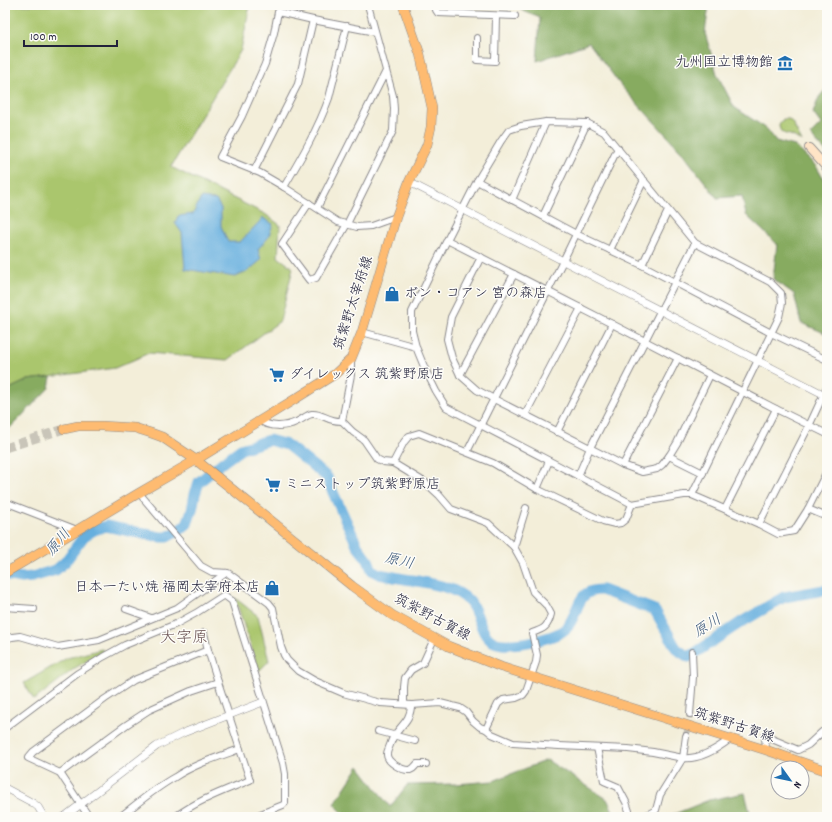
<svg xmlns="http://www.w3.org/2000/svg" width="832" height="822" viewBox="0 0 832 822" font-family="Dekko,'Klee One',sans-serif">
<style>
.green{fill:#aac66d;stroke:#667454}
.forest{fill:#87ab60;stroke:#54664e}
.water{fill:#66afde;stroke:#44688c}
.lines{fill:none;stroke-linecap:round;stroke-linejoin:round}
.river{stroke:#66afde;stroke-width:11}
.minor-tunnel{stroke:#c9c5b9;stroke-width:6;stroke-dasharray:6 3;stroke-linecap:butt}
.primary-tunnel{stroke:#c9c5b9;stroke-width:9;stroke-dasharray:9 4.5;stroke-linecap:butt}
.minor-casing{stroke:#8a888a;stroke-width:8}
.tertiary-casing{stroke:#8a888a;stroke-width:8}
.secondary-casing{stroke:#8a888a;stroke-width:10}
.primary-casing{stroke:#8a888a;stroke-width:10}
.minor{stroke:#fff;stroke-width:6}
.tertiary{stroke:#fff;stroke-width:7}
.secondary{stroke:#ffe4c6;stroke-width:8}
.primary{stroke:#febb71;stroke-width:9}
.labels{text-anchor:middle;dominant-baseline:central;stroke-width:3;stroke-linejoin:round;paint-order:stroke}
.poi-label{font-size:14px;fill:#22223b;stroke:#fdfcf7;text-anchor:start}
.street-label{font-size:14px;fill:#22223b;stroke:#fdfcf7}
.water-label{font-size:15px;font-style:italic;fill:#3d5a7c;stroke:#fdfcf7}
.quarter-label{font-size:16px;fill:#695152;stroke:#fdfcf7}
</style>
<rect width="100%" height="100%" fill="#fdfcf7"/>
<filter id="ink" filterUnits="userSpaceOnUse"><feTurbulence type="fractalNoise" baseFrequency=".025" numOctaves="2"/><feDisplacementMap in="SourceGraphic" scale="8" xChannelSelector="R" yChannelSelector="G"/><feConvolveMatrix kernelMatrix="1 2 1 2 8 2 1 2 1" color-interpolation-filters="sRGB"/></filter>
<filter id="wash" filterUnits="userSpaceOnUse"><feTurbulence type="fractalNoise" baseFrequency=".012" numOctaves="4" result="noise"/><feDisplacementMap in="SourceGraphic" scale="16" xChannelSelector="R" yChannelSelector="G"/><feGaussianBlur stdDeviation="0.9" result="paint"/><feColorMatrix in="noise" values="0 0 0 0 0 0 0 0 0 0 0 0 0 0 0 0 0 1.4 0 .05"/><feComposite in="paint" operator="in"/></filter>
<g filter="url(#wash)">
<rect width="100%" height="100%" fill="#f3eed9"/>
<g class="green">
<path d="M5 5H250L241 50 171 167 265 214 280 225 278 257 293 268 280 321 228 360 149 353 115 368 28 380 5 391Z"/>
<path d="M783 119H789L792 122 802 142C799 140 796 138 793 136 785 133 780 135 779 125Z"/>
<path d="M235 598 258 616 269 661 259 671Z"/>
<path d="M102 649 103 651 75 668 34 700 24 683 67 658Z"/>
</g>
<g class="forest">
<path d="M521 5H709L705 33 717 74 734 107 767 129 776 141 795 146 816 166 827 185V334L801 323 794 294 773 279 777 244 746 215 742 196 717 198 681 151 622 87 589 43 537 61 540 18 521 10Z"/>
<path d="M827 88V153L810 135 821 124 813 113 819 97Z"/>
<path d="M51 377 49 388 7 431H5V391L28 380Z"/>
<path d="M547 760 607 799 616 817H347L334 804 359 766 390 807 407 785 456 784 493 781Z"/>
<path d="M745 793 751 817H667L709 800Z"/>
</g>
<path class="water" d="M201 198 216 200 221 208V226L228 242H240L263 218 273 224 268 238 258 249 261 260 248 271 235 277 185 269 182 233 175 223 178 216 193 214Z"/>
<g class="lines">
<path class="river" d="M5 575 22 578 32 577 56 570 65 562 84 536 94 530 106 526 160 537H167L178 531 187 524 192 510 195 494 199 482 223 462 241 449 269 440 287 445 327 477 331 488 358 547 368 560 372 570 379 574C390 576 400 579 412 580 431 584 454 586 468 600 482 614 478 642 502 644 517 645 559 639 568 626 580 610 576 589 602 590L654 610 657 614 676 648 681 652 689 657 740 623 784 597 824 590H827"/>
</g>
</g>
<g filter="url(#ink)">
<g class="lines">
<path class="minor-tunnel" d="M686 736 690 714"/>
<path class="primary-tunnel" d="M5 448 64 429"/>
<g class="minor-casing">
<g id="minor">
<path d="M435 5 436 10 438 13 515 16"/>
<path d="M375 32 313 20 278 12 274 33 265 64 242 116 220 157 260 173 284 187 338 222 357 227 371 226 396 217"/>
<path d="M477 38V60L495 61 496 16"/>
<path d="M254 171 298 84 313 20"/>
<path d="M477 181 576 234 642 265 771 333 827 360"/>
<path d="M284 187C301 158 318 129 329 98L347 26"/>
<path d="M512 200 546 122"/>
<path d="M309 203 282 244 309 280 316 278 347 224 393 131 394 109 393 96 368 5"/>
<path d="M317 208 386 71"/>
<path d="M543 216 587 123"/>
<path d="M447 240 612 324 776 409 827 434"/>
<path d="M610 250 644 180"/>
<path d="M481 257 451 317 447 339 452 358 460 375 477 390 494 399 623 465 642 472 657 469 662 465 669 456 677 443 710 375"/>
<path d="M642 265 668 211"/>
<path d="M362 332 416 347"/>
<path d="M351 359V375L342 421 353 432 364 440 377 459 383 462 393 463 426 483 439 495 451 509 488 523 514 547 523 563 533 592 546 605 551 614C548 627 544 629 532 633L537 655 536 662 526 691 523 695 516 698 503 700 498 704 486 729"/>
<path d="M460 375 514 274"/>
<path d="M525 415 581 308"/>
<path d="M260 420C269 428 286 427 296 422 302 420 306 415 312 414 320 413 326 419 333 420 336 421 339 421 342 421"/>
<path d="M557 432 612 324"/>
<path d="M467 452 563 261 618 148"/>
<path d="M669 456 703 473"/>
<path d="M393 463 404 442 409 436 419 433 493 463 537 489 603 521 615 524 621 523 626 519 632 504"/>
<path d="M623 465 678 358"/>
<path d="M578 476 590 448 695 243"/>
<path d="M537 489 549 461"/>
<path d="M139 493 201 566 212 572 228 573 269 603 273 608 281 647 284 655 287 660 298 671 315 681 343 693 380 703 412 705 440 703 460 708 466 712 473 721 480 727 486 729 492 734 513 743 559 746 628 749 653 752 683 758 686 736"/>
<path d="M692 495 779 317 782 303 781 293 770 282 695 243 604 132 587 123 546 122 521 126 509 130 501 141 477 181 447 240 412 312V331L416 347 425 369 436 391 446 407 632 504 684 495H692L759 524 778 534 794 531 808 509 827 471"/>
<path d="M5 502 77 530"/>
<path d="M725 509 776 409"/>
<path d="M808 509 827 517"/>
<path d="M759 524 809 426 827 387"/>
<path d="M514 547 526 508"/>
<path d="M5 607 34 609"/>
<path d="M126 609 151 618"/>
<path d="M204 633 208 650"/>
<path d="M5 639 12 637 20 636 58 647 99 640 177 608 226 573"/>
<path d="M404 704V687L405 678 411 670 423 663 434 639"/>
<path d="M411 705C411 720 401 725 394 736 392 739 391 742 390 745 389 748 387 751 387 754 386 762 403 771 410 770 414 769 415 766 417 764H426"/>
<path d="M690 714 693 677 692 652"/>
<path d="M5 728 78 673 103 657 125 645 176 624 196 613 224 595 232 601 283 763 285 774V803L283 805 253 817"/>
<path d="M378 731 415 741"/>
<path d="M597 748 604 781 618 787 626 802 631 817"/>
<path d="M766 750 765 736 798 750 808 745 822 732 827 739"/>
<path d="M60 773 126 725 149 710 191 691 218 682"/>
<path d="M89 817 60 773 28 758 33 752 105 699 134 680 208 650 218 682 250 780C224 791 198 800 175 817"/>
<path d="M120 817C138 803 155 788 175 777 195 764 218 757 240 749"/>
<path d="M643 817 656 810 660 795 683 758C700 760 717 749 730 739"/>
</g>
</g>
<g class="tertiary-casing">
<g id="tertiary">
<path d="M409 182 823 394"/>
<path d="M5 788 33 803 38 807 44 817"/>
<path d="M64 817 157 746 183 733 263 702"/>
</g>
</g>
<g class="secondary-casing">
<path id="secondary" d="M809 148 827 168"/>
</g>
<g class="primary-casing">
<g id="primary">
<path d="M64 429 78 426H102L135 428 151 433 162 437 196 460 352 586 392 615 448 646 501 667 766 750 827 771"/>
<path d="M5 573 139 493 196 460 300 396 335 374 351 359 362 332 396 217 409 182 427 145 431 127 432 108 420 54 403 5"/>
</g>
</g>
<use href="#minor" class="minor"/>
<use href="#tertiary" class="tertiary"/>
<use href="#secondary" class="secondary"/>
<use href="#primary" class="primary"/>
</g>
</g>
<defs>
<g id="museum-bare" transform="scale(1.2)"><path d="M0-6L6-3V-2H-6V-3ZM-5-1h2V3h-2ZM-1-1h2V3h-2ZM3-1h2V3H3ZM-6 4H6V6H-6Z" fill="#1f6fb2" stroke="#fdfcf7" stroke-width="2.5" paint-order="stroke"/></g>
<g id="shop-bare" transform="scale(1.2)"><path d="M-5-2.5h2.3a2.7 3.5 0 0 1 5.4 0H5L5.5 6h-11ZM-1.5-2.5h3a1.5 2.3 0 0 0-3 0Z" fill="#1f6fb2" stroke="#fdfcf7" stroke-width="2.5" paint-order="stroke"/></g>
<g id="supermarket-bare" transform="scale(1.2)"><path d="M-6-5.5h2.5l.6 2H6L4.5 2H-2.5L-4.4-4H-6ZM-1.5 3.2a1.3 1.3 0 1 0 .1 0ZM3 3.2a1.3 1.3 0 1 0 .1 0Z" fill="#1f6fb2" stroke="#fdfcf7" stroke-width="2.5" paint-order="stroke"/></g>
</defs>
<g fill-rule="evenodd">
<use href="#museum-bare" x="785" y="63"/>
<use href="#shop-bare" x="392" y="294"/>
<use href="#supermarket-bare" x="277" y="375"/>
<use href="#supermarket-bare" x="273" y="485"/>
<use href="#shop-bare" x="272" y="588"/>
</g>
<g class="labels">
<g class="poi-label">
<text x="773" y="63" text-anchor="end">九州国立博物館</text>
<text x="404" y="294">ボン・コアン 宮の森店</text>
<text x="289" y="375">ダイレックス 筑紫野原店</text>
<text x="285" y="485">ミニストップ筑紫野原店</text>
<text x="260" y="588" text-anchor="end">日本一たい焼 福岡太宰府本店</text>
</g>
<g class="street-label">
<text transform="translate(354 303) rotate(-72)">筑紫野太宰府線</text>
<text transform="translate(432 618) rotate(28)">筑紫野古賀線</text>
<text transform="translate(734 726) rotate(18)">筑紫野古賀線</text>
</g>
<g class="water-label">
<text transform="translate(59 543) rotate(-50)">原川</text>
<text transform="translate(399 562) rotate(13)">原川</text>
<text transform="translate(708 627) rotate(-32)">原川</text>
</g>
<g class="quarter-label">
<text x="184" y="638">大字原</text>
</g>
</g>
<rect width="832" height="822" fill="none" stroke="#fdfcf7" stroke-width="20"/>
<g transform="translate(790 780) rotate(123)"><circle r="19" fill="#fdfcf7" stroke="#a5a5ac"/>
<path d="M0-3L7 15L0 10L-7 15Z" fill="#1f6fb2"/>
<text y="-6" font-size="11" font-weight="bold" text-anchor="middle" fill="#22223b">N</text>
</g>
<path d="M24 40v6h93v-6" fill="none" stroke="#22223b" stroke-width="2"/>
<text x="30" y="40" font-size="12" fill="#22223b" stroke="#fdfcf7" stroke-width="3" paint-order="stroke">100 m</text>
</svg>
